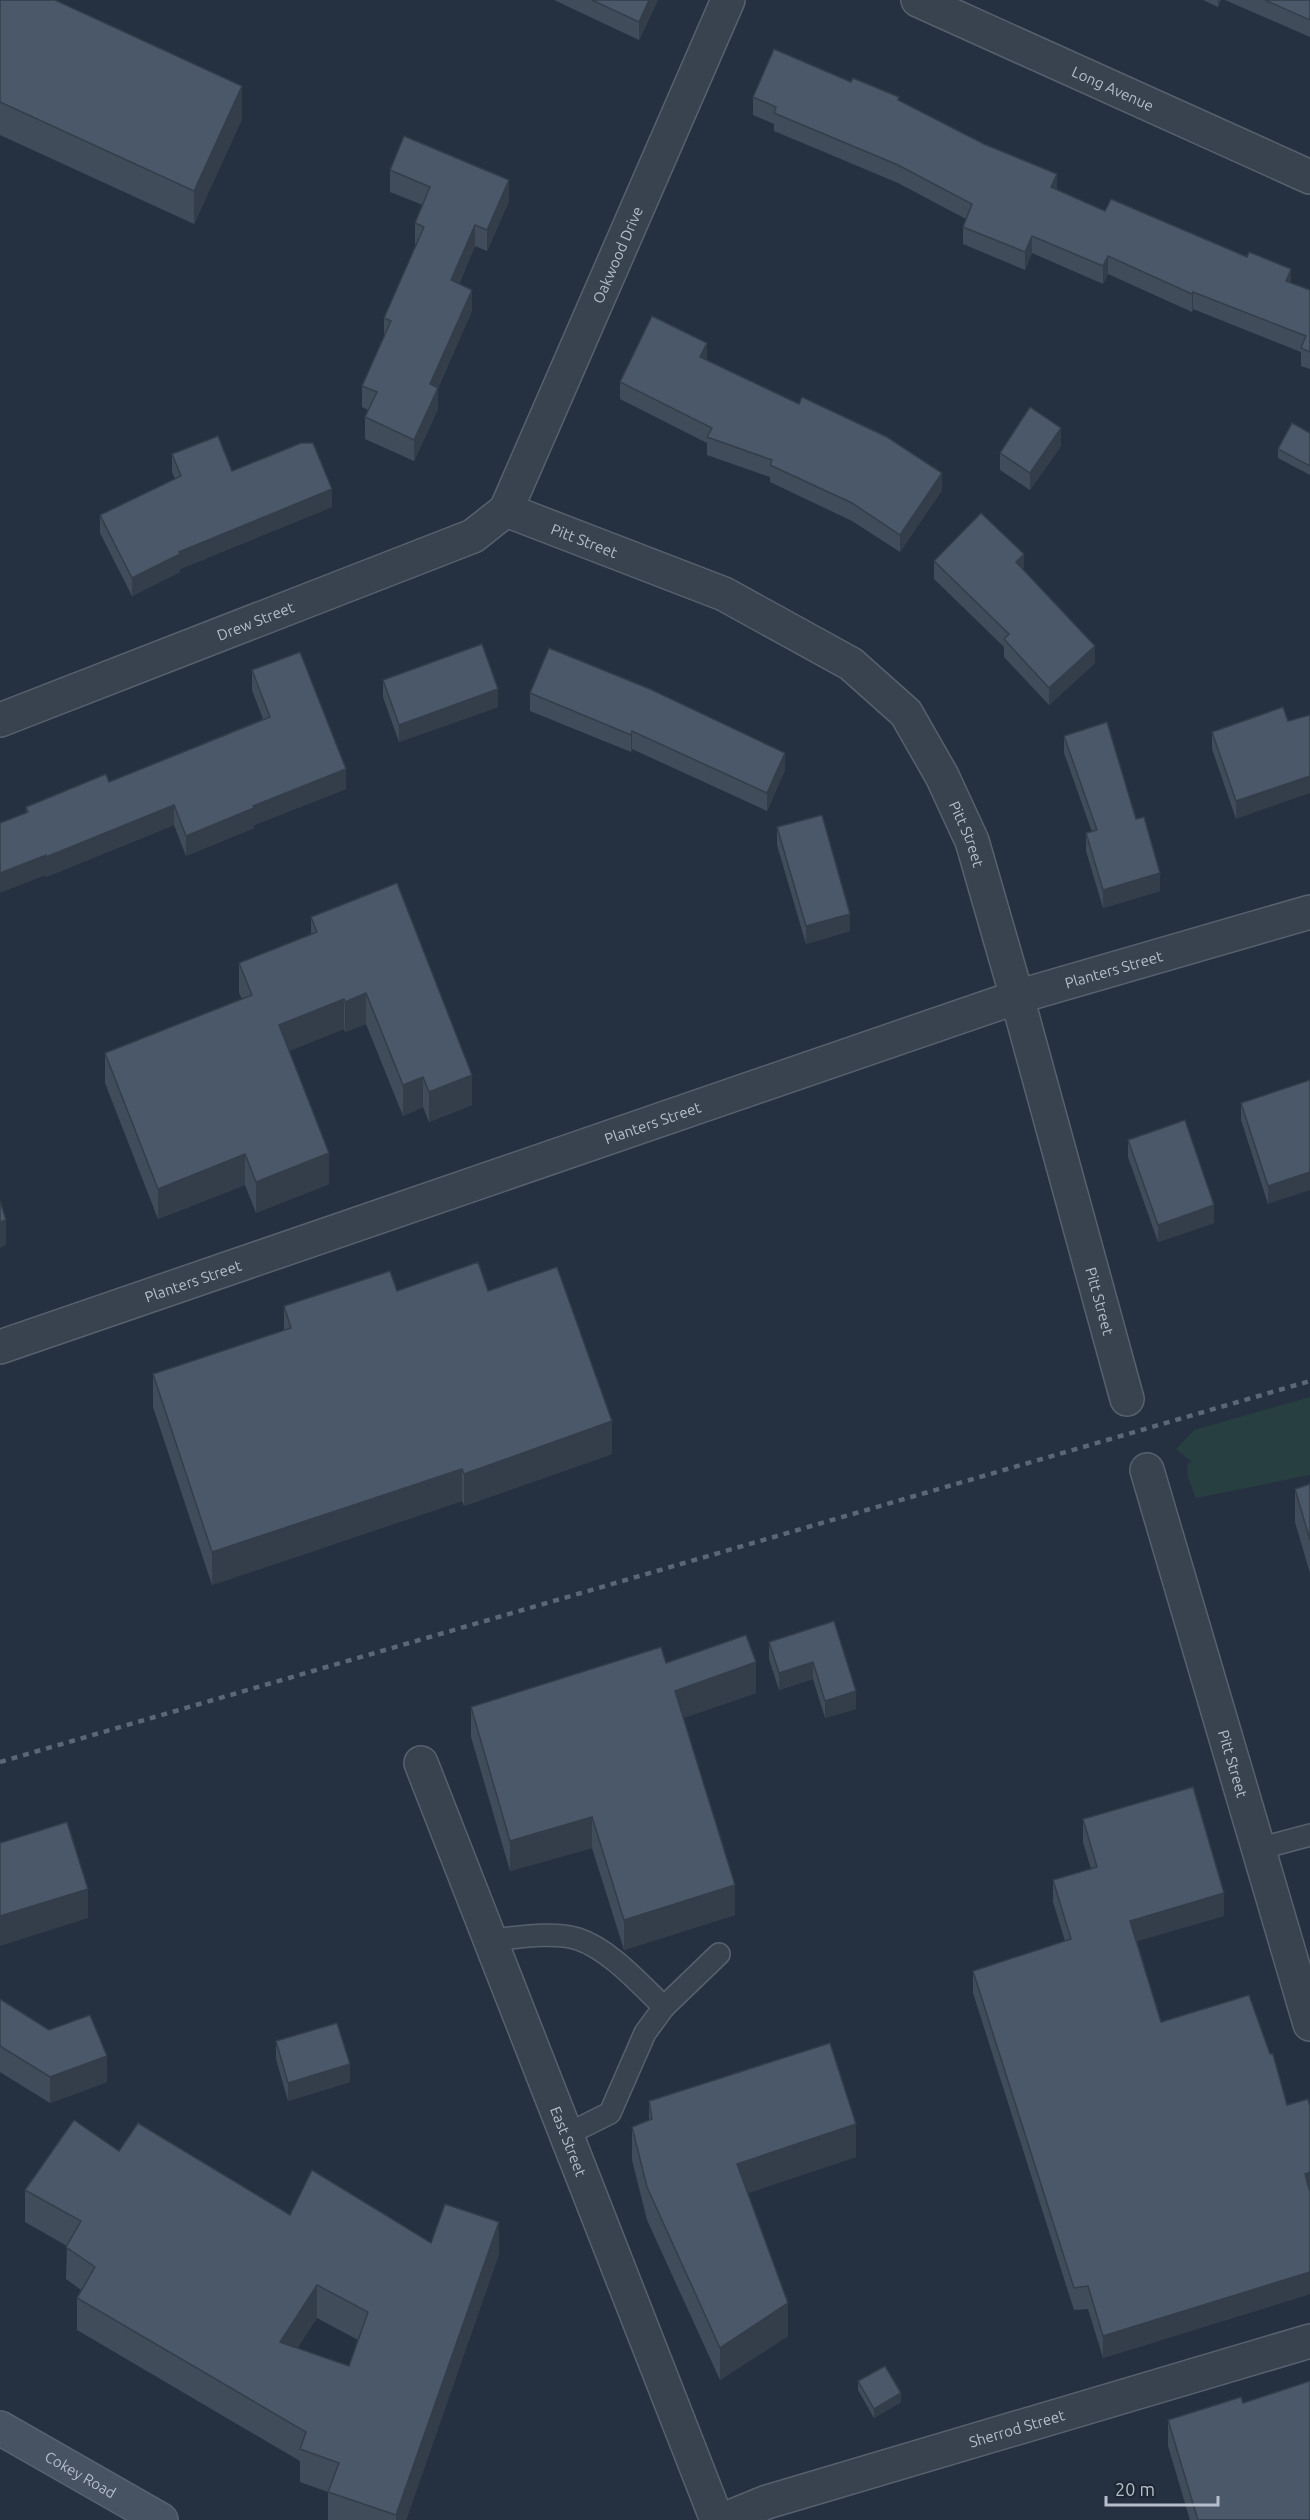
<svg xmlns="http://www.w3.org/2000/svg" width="1310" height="2520" viewBox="0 0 1310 2520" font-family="Ubuntu,sans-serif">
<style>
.green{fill:#273f41}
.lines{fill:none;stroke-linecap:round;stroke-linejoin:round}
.lane-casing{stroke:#57616e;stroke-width:24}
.street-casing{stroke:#57616e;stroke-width:36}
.secondary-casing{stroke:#57616e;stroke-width:36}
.lane{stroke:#394350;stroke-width:21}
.street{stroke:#394350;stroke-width:33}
.secondary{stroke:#475263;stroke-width:33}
.rail{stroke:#5b6777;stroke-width:4.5;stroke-dasharray:6 6;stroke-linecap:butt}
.wall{fill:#404c5a;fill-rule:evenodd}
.shaded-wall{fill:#343e4a}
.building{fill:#4b5869;stroke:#343e4a;stroke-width:1.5;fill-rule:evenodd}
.labels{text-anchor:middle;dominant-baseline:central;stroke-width:4.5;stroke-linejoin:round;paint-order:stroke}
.street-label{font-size:15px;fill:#b6becb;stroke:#1e2835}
</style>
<rect width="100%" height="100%" fill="#253140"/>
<path class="green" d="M1310 1397V1475L1196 1498 1188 1478 1187 1464 1192 1462 1176 1449 1194 1430Z"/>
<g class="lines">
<g class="lane-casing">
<g id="lane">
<path d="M1258 1849 1310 1835"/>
<path d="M490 1940C515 1938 553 1931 578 1939 609 1949 640 1984 664 2007"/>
<path d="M566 2135 610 2113 645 2033 664 2007 719 1954"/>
</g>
</g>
<g class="street-casing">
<g id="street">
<path id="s1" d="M918 0 1310 177"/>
<path id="s2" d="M506 510 724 594 851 664 906 713 942 776 972 841 1017 997 1127 1399"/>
<path id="s3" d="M0 720 473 536 506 510 728 0"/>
<path id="s4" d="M0 1347 1017 997 1310 912"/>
<path id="s5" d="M1147 1470 1310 2024"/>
<path id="s6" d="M421 1763 717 2520"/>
<path id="s7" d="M723 2520 767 2502 1310 2341"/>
</g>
</g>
<g class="secondary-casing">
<g id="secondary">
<path id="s8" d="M0 2428 161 2520"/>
</g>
</g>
<use href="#lane" class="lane"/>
<use href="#street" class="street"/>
<use href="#secondary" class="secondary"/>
<path class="rail" d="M0 1762 1310 1381"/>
</g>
<g class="wall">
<path d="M0 0 242 119 194 224 0 135Z"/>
<path d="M554 0H658L639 40Z"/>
<path d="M1203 0H1221L1218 7Z"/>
<path d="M1225 0H1310V37Z"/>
<path d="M753 97 899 101 1057 190 1105 211 1310 290V369L1301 366V352L1193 309 1192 312 1108 274 1103 284 1032 253 1025 270 963 244V227L966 219 898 183 774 131V124L753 115Z"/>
<path d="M390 170 509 201 487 251 475 246 459 284 472 311 438 388V409L414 461 365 439V417L368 410 362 407V386L384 337V318L416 245 415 244V223L423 205 390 192Z"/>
<path d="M707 360 942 490 900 552 852 521 770 482V477L707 455V443L620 399V382Z"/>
<path d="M1310 433V475L1278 458V449Z"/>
<path d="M1061 446 1030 490 1000 470V453Z"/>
<path d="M172 454 232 471 332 507 180 569V572L132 596 100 533V515L175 479 172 472Z"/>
<path d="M934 561 1024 571 1095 663 1049 705 1004 657V647L934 579Z"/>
<path d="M252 670 346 789 254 825V828L186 856 174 825 46 877 26 813V807L109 782 263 719 252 690Z"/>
<path d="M383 680 498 707 399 742 383 697Z"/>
<path d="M530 693 785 770 767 811 632 749 631 752 530 711Z"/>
<path d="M1283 707 1236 819 1212 749V732Z"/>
<path d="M1064 736 1136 819 1160 891 1103 908 1086 851V833L1092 832 1064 753Z"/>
<path d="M777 827 850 931 806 944 777 845Z"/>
<path d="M311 917 472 1105 429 1122 423 1107 403 1116 366 1024 345 1032 344 1029 289 1051 329 1184 256 1213 245 1185 158 1219 105 1083V1053L242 999 239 993V963L311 934Z"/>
<path d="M1310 1080 1268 1204 1241 1120V1103Z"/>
<path d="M1128 1140 1214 1223 1158 1242 1128 1157Z"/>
<path d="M488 1291 612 1454 464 1506 462 1501 212 1585 153 1407V1374L284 1331V1306Z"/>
<path d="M1310 1484V1573L1295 1522V1489Z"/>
<path d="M834 1621 856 1709 825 1718 813 1679 779 1690 769 1659V1642Z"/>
<path d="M666 1663 756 1693 683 1718 735 1915 624 1950 592 1848 510 1871 471 1737V1707Z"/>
<path d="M1083 1819 1224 1916 1137 1941 1161 2022 1287 2105 1310 2106V2294L1103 2358 1088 2309 1074 2310 973 1993V1971L1065 1941 1053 1902V1880L1091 1869 1083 1842Z"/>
<path d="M0 1999 107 2082 50 2103 0 2072Z"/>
<path d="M276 2041 350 2082 288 2101 276 2059Z"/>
<path d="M649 2101 856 2157 747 2193 788 2336 720 2380 647 2220 632 2160V2127L649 2120Z"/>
<path d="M119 2151 290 2215 431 2243 499 2254 406 2520H328V2492L300 2482V2461L77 2330V2298L81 2290 66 2279 67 2246 25 2222V2190ZM317 2318 358 2340 349 2366 297 2348Z"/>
<path d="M858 2381 901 2402 874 2418 858 2390Z"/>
<path d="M1243 2403 1310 2520H1190L1168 2446V2420Z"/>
</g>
<g class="shaded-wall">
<path d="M649 0H658L639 40V22Z"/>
<path d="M1218 0H1221L1218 7Z"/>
<path d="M242 86V119L194 224V191Z"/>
<path d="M1057 174V191L1051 187Z"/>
<path d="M509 180V201L487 251V230Z"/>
<path d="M475 225V246L451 301V280Z"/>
<path d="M1032 236V253L1025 270V252Z"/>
<path d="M1108 256V274L1103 284V266Z"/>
<path d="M1291 269V286L1286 281Z"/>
<path d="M472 290V311L435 394 438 388V409L414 461V440L430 384Z"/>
<path d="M1193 292V309L1192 312V294Z"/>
<path d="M707 343V361L700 357Z"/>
<path d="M1061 428V446L1030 490V473Z"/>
<path d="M942 473V490L900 552V535Z"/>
<path d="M332 489V507L180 569V572L132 596V578L179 552Z"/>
<path d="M1024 554V572L1016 562Z"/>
<path d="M1095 646V663L1049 705V688Z"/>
<path d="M498 689V707L399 742V725Z"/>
<path d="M632 731V749L631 752V735Z"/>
<path d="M785 753V770L767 811V793Z"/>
<path d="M346 769V789L254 825V828L186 856V836L253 806Z"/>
<path d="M1310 776V793L1236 819V801Z"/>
<path d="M174 805V825L46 877V857Z"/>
<path d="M46 855V875L0 893V873Z"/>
<path d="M1160 873V891L1103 908V890Z"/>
<path d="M850 914V931L806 944V926Z"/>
<path d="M366 993V1024L345 1032V1002Z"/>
<path d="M344 999V1029L279 1055V1025Z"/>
<path d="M472 1075V1105L429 1122V1092Z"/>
<path d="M423 1077V1107L403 1116V1085Z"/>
<path d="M329 1153V1184L256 1213V1182Z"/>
<path d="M245 1154V1185L158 1219V1189Z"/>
<path d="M1310 1172V1190L1268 1204V1186Z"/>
<path d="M1214 1205V1223L1158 1242V1225Z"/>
<path d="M6 1220V1245L0 1248V1222Z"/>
<path d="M612 1421V1454L464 1506V1474Z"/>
<path d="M462 1469V1501L212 1585V1552Z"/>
<path d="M756 1662V1693L675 1721V1691Z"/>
<path d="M813 1662V1679L779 1690V1673Z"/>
<path d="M856 1691V1709L825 1718V1701Z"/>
<path d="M592 1817V1848L510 1871V1841Z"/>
<path d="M735 1885V1915L624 1950V1920Z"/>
<path d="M88 1889V1918L0 1946V1916Z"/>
<path d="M1224 1893V1916L1130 1943V1921Z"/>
<path d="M107 2056V2082L50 2103V2077Z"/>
<path d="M350 2064V2082L288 2101V2083Z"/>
<path d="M856 2124V2157L737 2197V2164Z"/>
<path d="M1310 2172V2195L1305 2174Z"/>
<path d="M499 2222V2254L406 2520H396V2515Z"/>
<path d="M1310 2272V2294L1103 2358V2336Z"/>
<path d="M317 2285V2318L280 2375V2342Z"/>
<path d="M788 2303V2336L720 2380V2348Z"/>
<path d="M901 2393V2402L874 2418V2409Z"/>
</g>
<g class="building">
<path d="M0 0H55L242 86 194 191 0 102Z"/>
<path d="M592 0H649L639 22Z"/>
<path d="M1265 0H1310V20Z"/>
<path d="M774 49 851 82 853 78 899 97 898 100 984 144 1057 174 1051 187 1105 211 1111 199 1247 257 1249 252 1291 269 1286 281 1310 290V352L1301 348 1306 336 1193 292 1192 294 1108 256 1103 266 1032 236 1025 252 963 227 972 204 898 165 774 113 776 107 753 97Z"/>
<path d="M404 136 509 180 487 230 475 225 451 280 472 290 430 384 438 388 414 440 365 417 377 392 362 386 391 321 384 318 424 227 415 223 430 187 390 170Z"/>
<path d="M652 316 707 343 700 357 799 404 802 397 887 437 942 473 900 535 852 503 770 465 772 460 707 437 712 428 620 382Z"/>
<path d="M1030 407 1061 428 1030 473 1000 453Z"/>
<path d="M1292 423 1310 433V466L1278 449Z"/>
<path d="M218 436 232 471 301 443H313L332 489 179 552 180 554 132 578 100 515 181 476 172 454Z"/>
<path d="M981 513 1024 554 1016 562 1095 646 1049 688 1004 639 1009 634 934 561Z"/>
<path d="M482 644 498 689 399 725 383 680Z"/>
<path d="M549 648 650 689 785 753 767 793 632 731 631 735 530 693Z"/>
<path d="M300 652 346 769 253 806 254 808 186 836 174 805 46 857V855L0 873V823L28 812 26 807 106 774 109 782 270 717 252 670Z"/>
<path d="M1283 707 1288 721 1310 715V776L1236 801 1212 732Z"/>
<path d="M1107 722 1136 819 1144 817 1160 873 1103 890 1086 833 1097 830 1064 736Z"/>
<path d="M822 815 850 914 806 926 777 827Z"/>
<path d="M397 883 472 1075 429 1092 423 1077 403 1085 366 993 345 1002 344 999 279 1025 329 1153 256 1182 245 1154 158 1189 105 1053 252 995 239 963 317 932 311 917Z"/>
<path d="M1310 1080V1172L1268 1186 1241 1103Z"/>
<path d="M1185 1120 1214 1205 1158 1225 1128 1140Z"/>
<path d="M0 1201 6 1220 0 1222Z"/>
<path d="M478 1262 488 1291 557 1267 612 1421 464 1474 462 1469 212 1552 153 1374 291 1328 284 1306 390 1271 397 1291Z"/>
<path d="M1310 1484V1540L1295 1489Z"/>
<path d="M834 1621 856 1691 825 1701 813 1662 779 1673 769 1642Z"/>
<path d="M746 1635 756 1662 675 1691 735 1885 624 1920 592 1817 510 1841 471 1707 661 1647 666 1663Z"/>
<path d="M1193 1787 1224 1893 1130 1921 1161 2022 1249 1995 1270 2054H1273L1287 2105 1308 2099 1310 2106V2172L1305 2174 1310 2192V2272L1103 2336 1088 2286 1074 2288 973 1971 1071 1939 1053 1880 1097 1867 1083 1819Z"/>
<path d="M67 1822 88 1889 0 1916V1843Z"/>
<path d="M0 1999 49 2030 90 2015 107 2056 50 2077 0 2046Z"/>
<path d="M337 2023 350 2064 288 2083 276 2041Z"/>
<path d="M830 2043 856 2124 737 2164 788 2303 720 2348 647 2187 632 2127 652 2119 649 2101Z"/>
<path d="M74 2120 119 2151 138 2123 290 2215 312 2170 431 2243 445 2204 499 2222 396 2515 328 2492 339 2463 300 2449 306 2432 77 2298 95 2267 66 2247 81 2221 25 2190ZM317 2285 368 2312 349 2366 280 2342Z"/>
<path d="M885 2366 901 2393 874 2409 858 2381Z"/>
<path d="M1310 2381V2520H1198L1168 2420 1241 2397 1243 2403Z"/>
</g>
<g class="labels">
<g class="street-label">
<text stroke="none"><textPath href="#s1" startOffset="214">Long Avenue</textPath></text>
<text stroke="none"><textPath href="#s3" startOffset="828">Oakwood Drive</textPath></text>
<text stroke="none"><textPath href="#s2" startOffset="84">Pitt Street</textPath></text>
<text stroke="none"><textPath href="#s3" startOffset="274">Drew Street</textPath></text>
<text stroke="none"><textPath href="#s2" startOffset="588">Pitt Street</textPath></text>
<text stroke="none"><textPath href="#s4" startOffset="1176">Planters Street</textPath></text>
<text stroke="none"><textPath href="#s4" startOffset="690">Planters Street</textPath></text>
<text stroke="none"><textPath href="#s4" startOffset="204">Planters Street</textPath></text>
<text stroke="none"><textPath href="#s2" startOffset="1074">Pitt Street</textPath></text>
<text stroke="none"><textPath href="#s5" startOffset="306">Pitt Street</textPath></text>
<text stroke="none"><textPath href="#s6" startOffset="406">East Street</textPath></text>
<text stroke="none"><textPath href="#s7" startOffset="308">Sherrod Street</textPath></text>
<text stroke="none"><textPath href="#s8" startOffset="93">Cokey Road</textPath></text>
</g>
</g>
<path d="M1106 2496v9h112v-9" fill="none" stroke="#b6becb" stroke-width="3"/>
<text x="1115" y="2496" font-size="18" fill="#b6becb" stroke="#1e2835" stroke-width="4.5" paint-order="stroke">20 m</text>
</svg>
